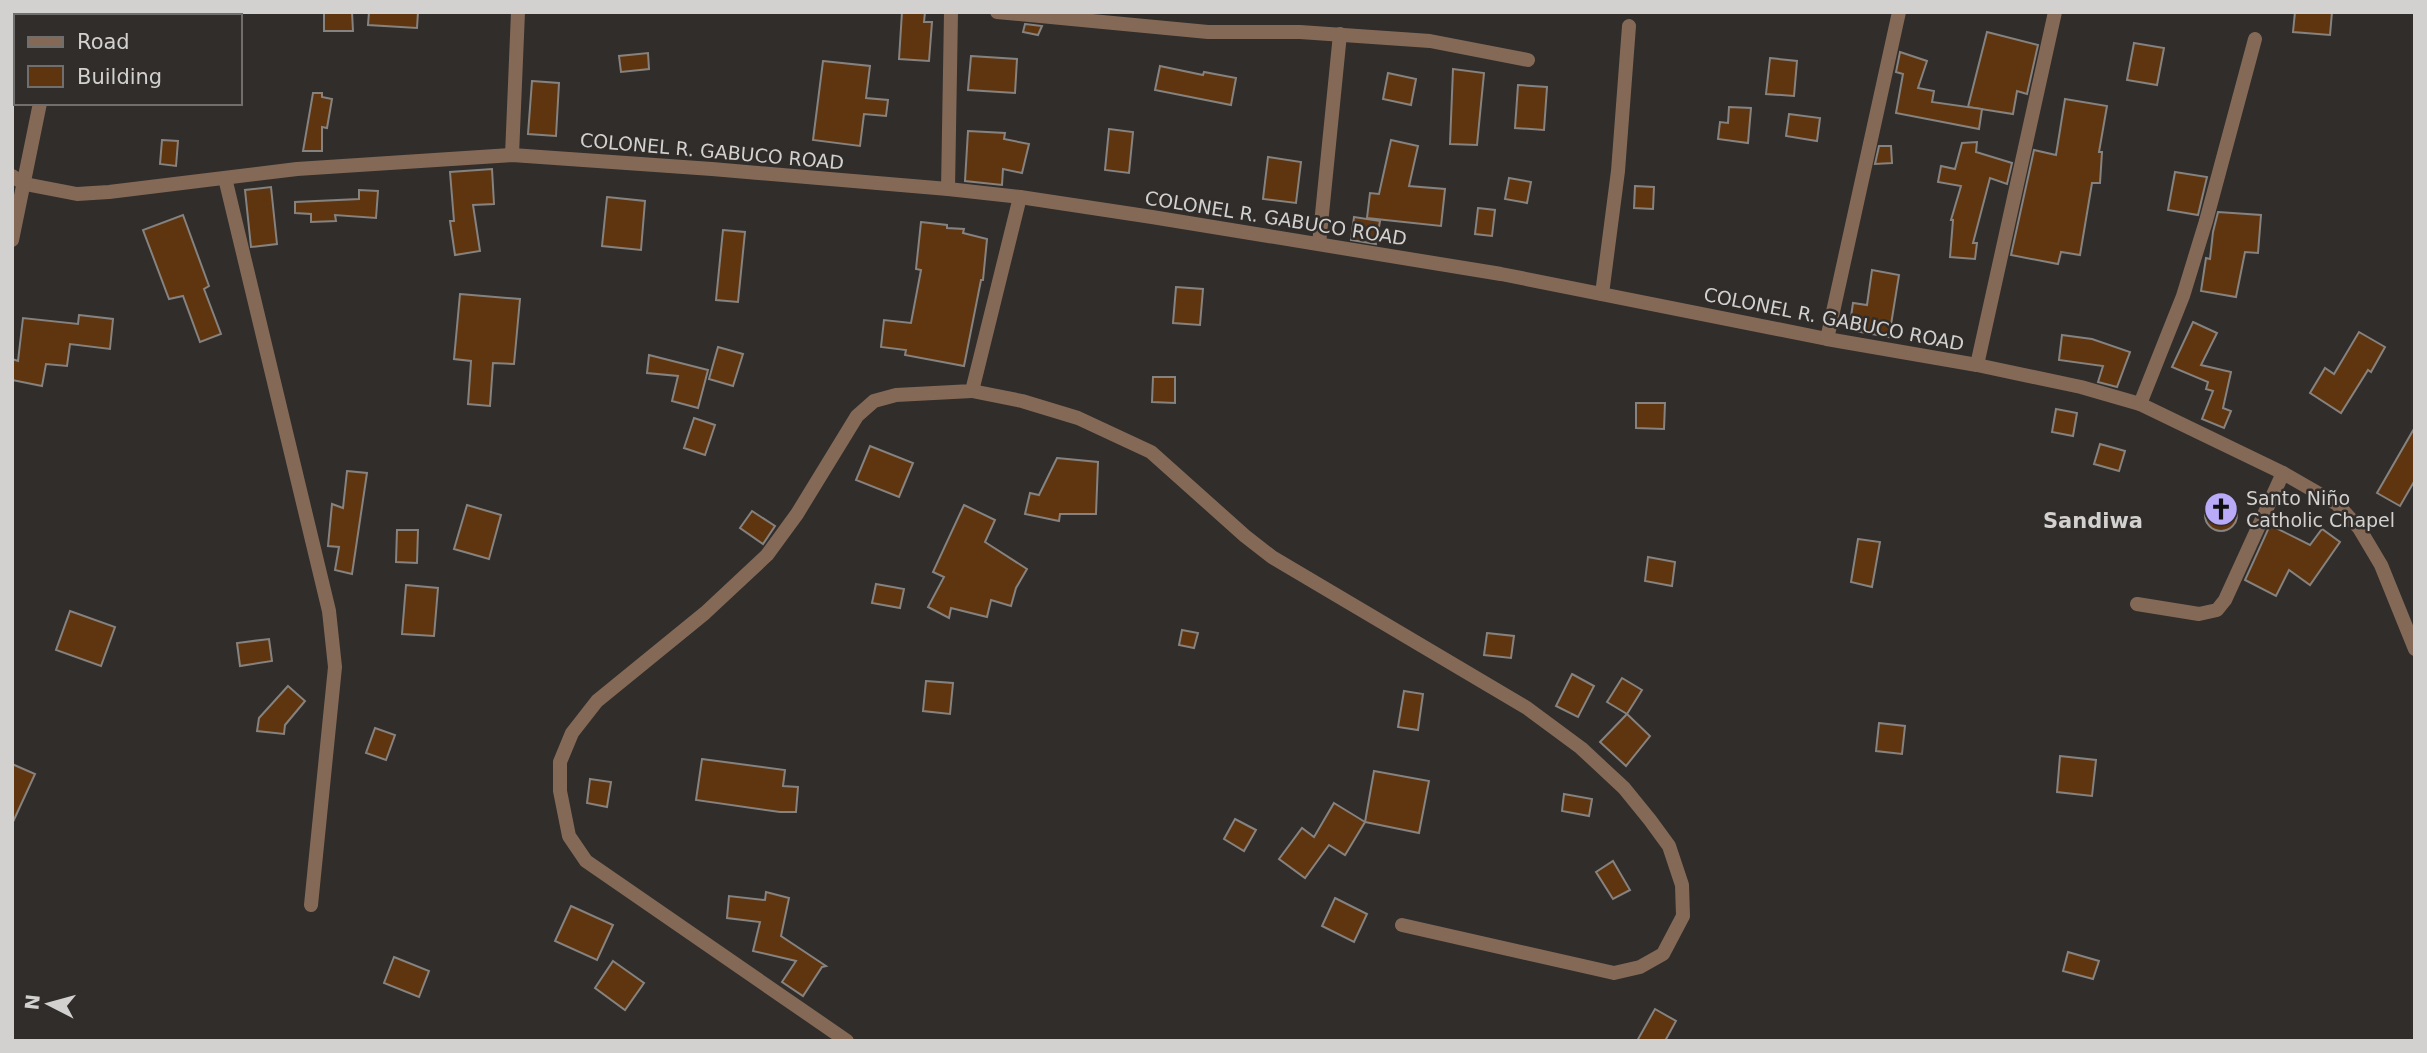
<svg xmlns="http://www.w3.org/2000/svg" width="2427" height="1053" viewBox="0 0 2427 1053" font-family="'DejaVu Sans',sans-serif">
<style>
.building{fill:#5f3510;stroke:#85827f;stroke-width:2}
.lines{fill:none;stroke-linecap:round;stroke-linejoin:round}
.minor{stroke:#846957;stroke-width:14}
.labels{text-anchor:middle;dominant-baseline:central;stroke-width:5;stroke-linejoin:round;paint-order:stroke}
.street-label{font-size:19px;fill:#d2d1cf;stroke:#302d2b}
.poi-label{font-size:19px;fill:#d2d1cf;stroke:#302d2b;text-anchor:start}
.neighbourhood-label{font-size:21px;font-weight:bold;fill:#d2d1cf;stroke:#302d2b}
</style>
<rect width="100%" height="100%" fill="#302d2b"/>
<g class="building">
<path d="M324 12H352L353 31H324Z"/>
<path d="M369 12H418L417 28 368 25Z"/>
<path d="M902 12H925L924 22H932L929 61 899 59Z"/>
<path d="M2295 12H2332L2330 35 2293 32Z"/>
<path d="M1025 24 1042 26 1038 35 1023 32Z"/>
<path d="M1987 32 2038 45 2027 94 2017 91 2013 114 1968 107Z"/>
<path d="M2134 43 2164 48 2157 85 2127 80Z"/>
<path d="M1900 52 1927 61 1918 88 1934 91 1932 102 1982 109 1979 129 1896 113 1903 74 1896 72Z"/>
<path d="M648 53 649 69 621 72 619 56Z"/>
<path d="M971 56 1017 59 1015 93 968 90Z"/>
<path d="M1770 58 1797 61 1794 96 1766 94Z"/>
<path d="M823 61 870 66 866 98 888 100 886 116 864 114 860 146 813 140Z"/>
<path d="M1160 66 1203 75 1204 72 1236 78 1231 105 1155 90Z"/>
<path d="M1453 69 1484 73 1477 145 1450 144Z"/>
<path d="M1388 73 1416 79 1411 105 1383 99Z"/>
<path d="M532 81 559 83 556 136 528 134Z"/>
<path d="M1518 85 1547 87 1544 130 1515 128Z"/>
<path d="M313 93H322V97L332 99 327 128 322 127V151H303Z"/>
<path d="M2065 99 2107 106 2099 152H2102L2100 183H2092L2080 255 2061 252 2058 264 2011 255 2034 150 2056 155Z"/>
<path d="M1729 107 1751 108 1748 143 1718 139 1720 122 1728 123Z"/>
<path d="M1789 114 1820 118 1817 141 1786 136Z"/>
<path d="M1109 129 1133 132 1129 173 1105 170Z"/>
<path d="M968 131 1005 133 1004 139 1029 144 1022 173 1003 169 1002 185 965 181Z"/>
<path d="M162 140 178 141 176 166 160 164Z"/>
<path d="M1391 140 1418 146 1409 186 1445 189 1441 226 1367 218 1370 193 1379 194Z"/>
<path d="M1977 142 1976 152 2012 163 2007 184 1990 178 1973 243H1977L1975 259 1950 257 1953 220H1951L1961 186 1938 182 1941 166 1955 169 1962 143Z"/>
<path d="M1879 146H1891L1892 163 1875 164Z"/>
<path d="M1268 157 1301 162 1296 203 1263 199Z"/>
<path d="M492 169 494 204 473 205 480 251 455 255 450 221H454L450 172Z"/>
<path d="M2175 172 2207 177 2198 215 2168 210Z"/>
<path d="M1509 178 1531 182 1527 203 1505 199Z"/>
<path d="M1635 186 1654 187 1653 209 1634 208Z"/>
<path d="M271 187 277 244 251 247 245 190Z"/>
<path d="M359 190 378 191 376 218 335 215 336 221 311 222V214L295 213V202L359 199Z"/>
<path d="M607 197 645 201 641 250 602 246Z"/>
<path d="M1478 208 1495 210 1492 236 1475 234Z"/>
<path d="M2218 212 2261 215 2258 253 2245 252 2236 297 2201 291 2206 258 2210 259 2213 232Z"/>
<path d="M183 215 209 286 204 289 221 334 200 342 183 296 169 299 143 230Z"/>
<path d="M1354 217 1380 221 1376 244 1351 240Z"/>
<path d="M921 222 947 225V228L964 229 963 233 987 239 983 280H981L964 366 905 355 906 350 881 347 884 320 911 323 921 270 916 269Z"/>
<path d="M723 230 745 232 738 302 716 300Z"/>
<path d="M1872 270 1899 275 1889 337 1849 330 1853 303 1867 305Z"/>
<path d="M1176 287 1203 289 1200 325 1173 323Z"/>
<path d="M460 294 520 299 514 364 493 363 490 406 468 404 471 361 454 359Z"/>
<path d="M79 315 113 319 110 349 70 344 67 366 46 364 42 386 12 380V359L18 361 23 318 78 324Z"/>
<path d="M2193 322 2217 333 2201 365 2231 372 2223 408 2231 411 2224 428 2202 419 2213 391 2206 389 2208 382 2172 367Z"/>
<path d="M2359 332 2385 347 2371 372 2368 370 2341 413 2310 393 2325 368 2334 374Z"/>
<path d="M2062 335 2092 339 2130 352 2117 387 2098 382 2103 366 2059 360Z"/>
<path d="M718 347 743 354 733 386 709 379Z"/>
<path d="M649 355 708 370 698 408 672 401 678 376 647 373Z"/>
<path d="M1153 377H1175V403L1152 402Z"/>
<path d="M1636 403H1665L1664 429 1636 428Z"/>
<path d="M2056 409 2077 413 2073 436 2052 432Z"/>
<path d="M694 418 715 425 705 455 684 448Z"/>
<path d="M2415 427V480L2400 506 2377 493Z"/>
<path d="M2100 444 2125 451 2119 471 2094 464Z"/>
<path d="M870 446 913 463 899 497 856 480Z"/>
<path d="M1057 458 1098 462 1096 514H1060L1059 521 1025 514 1030 493 1039 495Z"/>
<path d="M347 471 367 473 352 574 335 570 339 547 328 546 332 504 343 508Z"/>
<circle cx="2221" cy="515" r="16"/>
<path d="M467 505 501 515 489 559 454 549Z"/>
<path d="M964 505 995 520 985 542 1027 569 1016 588 1011 606 991 600 987 617 951 608 949 618 928 607 944 577 933 572Z"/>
<path d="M752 511 775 526 763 544 740 528Z"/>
<path d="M2270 525 2310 545 2322 529 2340 542 2310 585 2289 570 2276 596 2245 580Z"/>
<path d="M397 530H418L417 563 396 562Z"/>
<path d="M1858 539 1880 542 1872 587 1851 582Z"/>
<path d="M1648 557 1675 562 1672 586 1645 581Z"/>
<path d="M876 584 904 589 900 608 872 603Z"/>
<path d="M406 585 438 588 434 636 402 634Z"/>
<path d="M70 611 115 627 101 666 56 650Z"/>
<path d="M1182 630 1198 633 1194 648 1179 645Z"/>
<path d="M1487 633 1514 636 1511 658 1484 655Z"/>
<path d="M269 639 272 661 240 666 237 643Z"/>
<path d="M1572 674 1594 686 1578 717 1556 706Z"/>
<path d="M1622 678 1642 690 1627 714 1607 702Z"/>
<path d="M926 681 953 683 950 714 923 711Z"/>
<path d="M288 686 305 701 285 725 284 734 257 731 259 718Z"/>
<path d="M1404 691 1423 694 1418 730 1398 727Z"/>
<path d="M1627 714 1650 736 1626 766 1600 742Z"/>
<path d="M1879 723 1905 726 1902 754 1876 751Z"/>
<path d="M375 728 395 735 386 760 366 753Z"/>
<path d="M2060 756 2096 760 2092 796 2057 792Z"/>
<path d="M702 759 785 770 783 786 798 787 796 812H780L696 800Z"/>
<path d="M12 764 35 774 12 824Z"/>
<path d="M1374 771 1429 781 1419 833 1365 822Z"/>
<path d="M590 779 611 782 607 807 587 803Z"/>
<path d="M1564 794 1592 799 1589 816 1562 811Z"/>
<path d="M1334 803 1365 822 1345 855 1329 845 1305 878 1279 859 1302 828 1314 837Z"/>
<path d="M1235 819 1256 830 1244 851 1224 839Z"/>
<path d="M1613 861 1630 890 1613 899 1596 872Z"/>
<path d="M766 892 789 898 781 936 826 966 822 967 803 996 782 982 796 961 753 951 760 922 727 918 729 896 765 900Z"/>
<path d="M1335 898 1367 914 1354 942 1322 926Z"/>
<path d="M571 906 613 925 597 960 555 941Z"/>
<path d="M2068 952 2099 961 2093 979 2063 971Z"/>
<path d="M394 957 429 971 419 997 384 983Z"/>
<path d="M613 961 644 983 625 1010 595 988Z"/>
<path d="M1655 1009 1676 1021 1665 1041H1637Z"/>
</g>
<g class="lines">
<g class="minor">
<path d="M997 12 1208 32H1300L1430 41 1528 60"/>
<path d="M55 16 56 12"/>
<path d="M512 155 518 12"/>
<path d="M12 176 25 184 77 194 109 192 297 169 512 155 712 169 948 189 1020 197 1152 217 1501 274 1827 339 1977 365 2081 387 2140 404 2283 473 2337 504 2359 528 2381 565 2415 649"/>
<path d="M225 178 329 611 335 667 311 905"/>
<path d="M948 189 951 12"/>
<path d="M12 240 40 103"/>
<path d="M1319 244 1340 34"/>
<path d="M1602 294 1618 171 1629 26"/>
<path d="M1827 339 1899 12"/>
<path d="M1977 365 2055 12"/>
<path d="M972 391 1022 401 1078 418 1151 452 1245 536 1272 557 1527 708 1581 748 1624 788 1650 820 1669 846 1682 885 1683 916 1663 954 1640 967 1614 973 1402 925"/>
<path d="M2140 404 2183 296 2206 221 2255 39"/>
<path d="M2137 604 2199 614 2217 610 2225 600 2283 473"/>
<path d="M847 1041 586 861 569 836 560 791V762L572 733 597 701 705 613 767 555 797 514 857 416 874 401 896 395 972 391 1020 197"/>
</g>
</g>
<defs>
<g id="church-disc" transform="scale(1.75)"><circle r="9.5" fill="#b9abf7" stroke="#302d2b"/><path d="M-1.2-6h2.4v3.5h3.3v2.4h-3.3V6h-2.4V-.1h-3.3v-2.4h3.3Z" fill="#111"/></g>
</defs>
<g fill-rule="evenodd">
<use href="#church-disc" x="2221" y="509"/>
</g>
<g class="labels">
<g class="street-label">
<text transform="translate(712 151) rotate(5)">COLONEL R. GABUCO ROAD</text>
<text transform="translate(1276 218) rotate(9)">COLONEL R. GABUCO ROAD</text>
<text transform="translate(1834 319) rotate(11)">COLONEL R. GABUCO ROAD</text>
</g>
<g class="poi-label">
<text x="2246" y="498">Santo Niño<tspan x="2246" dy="22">Catholic Chapel</tspan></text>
</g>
<g class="neighbourhood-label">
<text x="2093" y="521">Sandiwa</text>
</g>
</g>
<rect width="2427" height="1053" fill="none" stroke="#d2d1cf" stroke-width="28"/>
<rect x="14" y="14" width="228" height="91" fill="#302d2b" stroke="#716f6d" stroke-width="2"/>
<rect x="28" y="37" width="35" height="10" fill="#846957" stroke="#716f6d" stroke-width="2"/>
<text x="77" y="49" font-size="21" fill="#d2d1cf">Road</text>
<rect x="28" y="66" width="35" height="21" fill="#5f3510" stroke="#716f6d" stroke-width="2"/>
<text x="77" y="84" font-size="21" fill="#d2d1cf">Building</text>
<g transform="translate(49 1004) rotate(276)" stroke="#302d2b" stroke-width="5" paint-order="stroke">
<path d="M0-5L12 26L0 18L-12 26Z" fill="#d2d1cf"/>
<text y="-10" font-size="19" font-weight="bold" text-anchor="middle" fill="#d2d1cf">N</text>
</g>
</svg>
